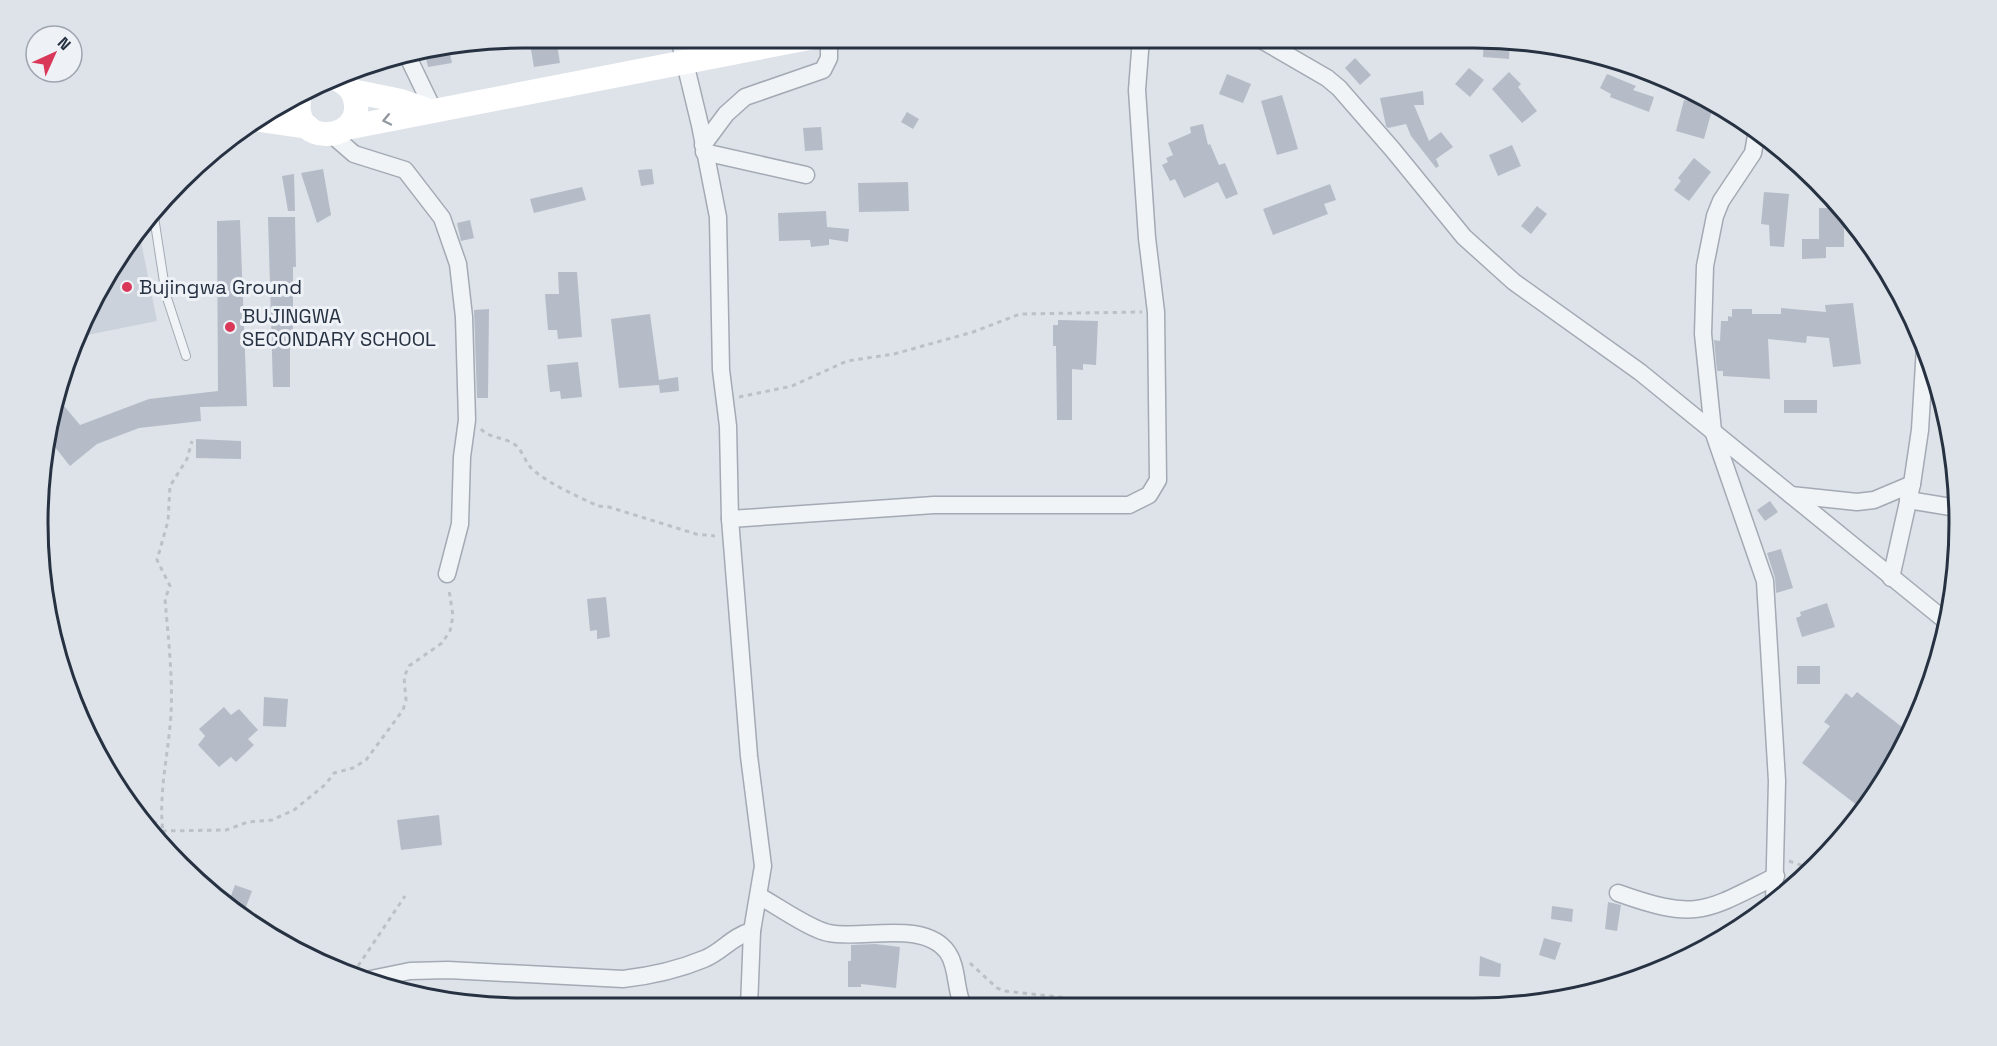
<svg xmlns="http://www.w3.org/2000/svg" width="1997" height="1046" viewBox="0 0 1997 1046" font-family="'Space Grotesk',sans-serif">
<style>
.built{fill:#ccd2db}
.building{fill:#b5bcc7}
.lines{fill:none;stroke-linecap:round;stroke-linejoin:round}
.service-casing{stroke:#a3aab4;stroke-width:10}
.minor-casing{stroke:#a3aab4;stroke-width:19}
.path{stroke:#bcc1c8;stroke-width:3;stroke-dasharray:4.5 4.5;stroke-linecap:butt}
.service{stroke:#f1f4f7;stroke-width:8}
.minor{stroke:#f1f4f7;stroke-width:16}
.secondary{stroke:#fff;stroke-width:24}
.oneway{stroke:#9298a0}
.poi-dot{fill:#da3858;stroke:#eef2f7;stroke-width:2}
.labels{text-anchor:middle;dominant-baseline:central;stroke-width:6;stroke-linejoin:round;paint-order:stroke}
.poi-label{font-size:20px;fill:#263142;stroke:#eef2f7;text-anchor:start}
.rim{fill:none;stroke:#263142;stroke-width:3}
</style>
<rect width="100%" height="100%" fill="#dee3e9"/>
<path class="built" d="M139 232 157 321 82 336 119 254Z"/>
<g class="building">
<path d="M529 38H556L560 63 534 67Z"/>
<path d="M1484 39H1510L1509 59 1483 57Z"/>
<path d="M449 50 452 63 428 67 425 54Z"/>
<path d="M1355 58 1371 75 1360 85 1345 68Z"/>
<path d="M1469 68 1484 80 1470 97 1455 84Z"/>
<path d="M1509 72 1521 84 1518 87 1537 111 1522 123 1492 89Z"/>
<path d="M1227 74 1251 84 1243 103 1219 94Z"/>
<path d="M1607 74 1636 86 1633 90 1654 97 1649 112 1610 97 1611 94 1600 88Z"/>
<path d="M1423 91 1424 105H1414L1429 141 1441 132 1453 147 1436 159 1439 166 1436 168 1411 136 1406 124 1388 128 1386 126 1380 98Z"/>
<path d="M1282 95 1298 149 1277 155 1261 101Z"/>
<path d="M1690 97 1709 103 1707 108 1712 110 1704 139 1676 131 1684 100 1689 101Z"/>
<path d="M907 112 919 119 913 129 901 122Z"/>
<path d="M1203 124 1208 145 1210 144 1219 165 1225 163 1238 194 1226 199 1218 182 1184 198 1175 179 1170 181 1162 165 1168 162 1166 158 1173 155 1168 143 1191 133 1190 127Z"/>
<path d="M821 127 823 150 805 151 803 128Z"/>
<path d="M1512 145 1521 166 1498 176 1489 155Z"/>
<path d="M1694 158 1711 172 1689 201 1674 190 1681 181 1678 178Z"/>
<path d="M323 169 331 215 317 223 301 173Z"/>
<path d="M652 169 654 184 641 186 638 170Z"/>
<path d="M294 174 295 211H288L282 176Z"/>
<path d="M908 182 909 211 859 212 858 183Z"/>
<path d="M1330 184 1336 200 1324 204 1328 214 1273 235 1263 209Z"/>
<path d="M582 187 586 200 534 213 530 199Z"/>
<path d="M1764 192 1789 194 1784 247 1770 246 1769 225 1761 224Z"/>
<path d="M1831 195 1844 209V247H1826V258L1802 259V239H1819V208H1830Z"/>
<path d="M1537 206 1547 214 1531 234 1521 226Z"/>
<path d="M826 211 827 227 849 229 848 242 829 239V245L811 247 810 240 779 241 778 213Z"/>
<path d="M268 217H295L296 267H293V336H290V387H273Z"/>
<path d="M240 220 247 406 200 407 201 421 139 428 97 444 70 466 50 441 55 395 80 425 149 399 218 391 217 221Z"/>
<path d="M470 220 474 238 461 241 457 223Z"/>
<path d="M558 272H577L582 337 558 339 557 330H548L545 294H559Z"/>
<path d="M1853 303 1861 364 1833 367 1829 338 1807 336 1806 343 1768 339 1770 379 1723 376V371H1717L1714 340 1720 341 1721 321H1728V316L1732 317V309H1752V314H1781V308L1826 312 1825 305Z"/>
<path d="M489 309 488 398H477L474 310Z"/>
<path d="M650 314 659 380 678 377 679 391 660 393 659 385 619 388 611 319Z"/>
<path d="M1058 320 1098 321 1096 365 1083 364V370L1072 369V420H1057L1056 346H1053V325H1058Z"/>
<path d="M578 362 582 397 561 399 560 391 550 392 547 365Z"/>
<rect x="1784" y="400" width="33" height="13"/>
<path d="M196 439 241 441V459L196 458Z"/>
<path d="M1770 501 1778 512 1765 521 1757 510Z"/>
<path d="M1781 549 1793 588 1776 593 1775 578 1767 553Z"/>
<path d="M606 597 610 637 597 639V630L590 631 587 599Z"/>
<path d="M1827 603 1835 627 1802 637 1796 618 1801 616 1800 612Z"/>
<rect x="1797" y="666" width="23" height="18"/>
<path d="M1857 692 1911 734 1862 809 1802 763 1830 726 1824 722 1846 693 1852 698Z"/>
<path d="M264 697 288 699 286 727 263 726Z"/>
<path d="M224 707 231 715 239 709 258 730 248 739 254 745 236 762 231 757 219 767 198 745 205 736 199 729Z"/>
<path d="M439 815 442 845 401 850 397 820Z"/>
<path d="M235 885 252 891 244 912 229 901Z"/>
<path d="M1608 902 1621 905 1617 931 1605 929Z"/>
<path d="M1552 906 1573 909 1572 922 1551 919Z"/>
<path d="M1544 938 1561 943 1555 960 1539 955Z"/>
<path d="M875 944 900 947 896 988 861 984V987H848V961H851V945Z"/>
<path d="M1480 956 1501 964 1500 977 1479 976Z"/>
</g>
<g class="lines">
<g class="service-casing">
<path id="service" d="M154 217 166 295 186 356"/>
</g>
<g class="minor-casing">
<g id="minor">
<path d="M679 38 700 125 718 217 721 370 728 426 730 519 749 756 763 866 752 931 749 1007"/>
<path d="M1258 38 1327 78 1339 88 1393 150 1464 237 1514 282 1640 372 1947 622"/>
<path d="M408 57 433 109"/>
<path d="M1757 130 1753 153 1721 201 1715 216 1705 266 1703 334 1713 431 1765 581 1777 781 1774 904"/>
<path d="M331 134 354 154 405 170 442 218 458 264 464 317 467 420 462 457 460 524 447 574"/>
<path d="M703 145 726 114 745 97 823 70 829 58V38"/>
<path d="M704 152 806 175"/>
<path d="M1791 495 1857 502 1874 500 1912 484"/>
<path d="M1908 500 1957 508"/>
<path d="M730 519 934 505H1129L1149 495 1158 480 1156 312 1147 238 1137 90 1141 38"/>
<path d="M1891 578 1912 484 1920 430 1925 347"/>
<path d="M1618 893C1697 921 1704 912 1776 876"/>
<path d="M759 896C776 905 811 930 829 933 862 940 925 919 948 953 958 968 955 990 963 1006"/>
<path d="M366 980 410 971 448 970 623 979C649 976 680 969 704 959 722 952 732 936 752 931"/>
</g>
</g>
<g class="path">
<path d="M739 397 792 386 847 361 894 354 973 332 1020 314 1142 312"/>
<path d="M481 429C488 438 504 437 514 444 523 450 525 463 533 470 551 485 577 496 598 506L609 507 696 534 715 536"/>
<path d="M145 817 160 825"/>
<path d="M162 831 226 830 248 822 272 820 294 810 326 784 334 773 353 768 366 760 403 710 406 700 404 677 409 666 442 643 450 631 453 616 449 590"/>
<path d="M165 846C156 800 168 760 171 714 173 677 168 636 165 599L170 586 157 560 168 521 170 486 187 459 192 441"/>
<path d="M1789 861 1812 869"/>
<path d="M970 963 997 988 1005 991 1121 1004 1178 999 1192 1005"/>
<path d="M358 966 405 896"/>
</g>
<use href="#service" class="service"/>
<use href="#minor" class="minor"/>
<g class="secondary">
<path d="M352 91 401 101 427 110"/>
<path d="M299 100C292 149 366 142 355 99 353 90 346 83 337 79"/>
<path d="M260 120 308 127"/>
<path d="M346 128 809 38"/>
</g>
</g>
<defs><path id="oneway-chevron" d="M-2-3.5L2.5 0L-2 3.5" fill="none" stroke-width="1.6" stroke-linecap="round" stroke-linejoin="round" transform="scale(1.5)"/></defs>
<use class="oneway" href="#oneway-chevron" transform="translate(387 120) rotate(168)"/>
<g class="poi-dot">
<circle cx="127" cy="287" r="6"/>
<circle cx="230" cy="327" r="6"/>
</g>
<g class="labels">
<g class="poi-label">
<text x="139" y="287">Bujingwa Ground</text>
<text x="242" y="316">BUJINGWA<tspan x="242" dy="23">SECONDARY SCHOOL</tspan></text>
</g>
</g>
<path d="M0 0H1997V1046H0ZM523 48H1474A475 475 0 0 1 1949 523V523A475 475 0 0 1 1474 998H523A475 475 0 0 1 48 523V523A475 475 0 0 1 523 48Z" fill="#dee3e9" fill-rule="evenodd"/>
<path class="rim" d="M523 48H1474A475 475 0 0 1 1949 523V523A475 475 0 0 1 1474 998H523A475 475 0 0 1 48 523V523A475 475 0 0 1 523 48Z"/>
<g transform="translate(54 54) rotate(45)"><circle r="28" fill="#eef2f7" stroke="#9ea5af" stroke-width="1.5"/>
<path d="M0-4.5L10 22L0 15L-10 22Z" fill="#da3858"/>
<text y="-9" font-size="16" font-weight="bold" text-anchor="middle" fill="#263142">N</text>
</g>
</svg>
